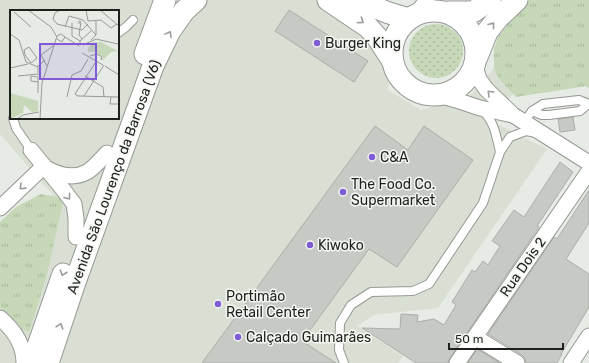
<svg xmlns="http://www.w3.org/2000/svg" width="589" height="363" viewBox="0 0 589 363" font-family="Rubik,sans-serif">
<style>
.built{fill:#d9e0d3;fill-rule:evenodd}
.grass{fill:url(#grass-dots)}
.park{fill:url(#park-tufts)}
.building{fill:#c7cac4;stroke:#abaea9}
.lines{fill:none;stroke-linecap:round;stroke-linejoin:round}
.lane-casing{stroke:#959993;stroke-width:10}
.street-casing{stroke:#959993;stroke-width:17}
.secondary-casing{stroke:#959993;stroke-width:23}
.lane{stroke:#fff;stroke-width:8}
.street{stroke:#fff;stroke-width:15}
.secondary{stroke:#fff;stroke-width:21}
.oneway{stroke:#9a9b9a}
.poi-dot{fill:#7f5cd6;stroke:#f5f8f2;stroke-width:1.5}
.labels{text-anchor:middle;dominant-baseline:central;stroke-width:3;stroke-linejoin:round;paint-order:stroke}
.poi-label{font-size:14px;fill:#1e201e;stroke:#f5f8f2;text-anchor:start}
.street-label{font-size:14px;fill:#1e201e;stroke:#f5f8f2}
.inset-road{fill:none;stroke:#979a95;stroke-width:1}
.view{fill:#7f5cd6;fill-opacity:0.15;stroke:#7f5cd6;stroke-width:2}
.inset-edge{fill:none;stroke:#1e201e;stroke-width:2}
</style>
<defs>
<pattern id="grass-dots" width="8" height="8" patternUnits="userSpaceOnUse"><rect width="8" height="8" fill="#c6d8b7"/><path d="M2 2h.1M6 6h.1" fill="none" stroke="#aab99d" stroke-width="1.8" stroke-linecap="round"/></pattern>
<pattern id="park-tufts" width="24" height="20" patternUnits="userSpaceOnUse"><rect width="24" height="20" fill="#c6d8b7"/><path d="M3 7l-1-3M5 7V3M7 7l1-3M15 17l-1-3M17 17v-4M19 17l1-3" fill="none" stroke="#aab99d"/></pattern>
</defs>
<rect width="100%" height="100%" fill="#e7ebe5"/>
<path class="built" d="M0 0H328L377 37 389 79 388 90 421 110 438 105 450 102 463 104 495 67 498 37 510 22 530 0H589V88L585 86 546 93 516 91 489 120 547 149 438 308 374 315 357 326 403 356 398 363H0V278L61 210 51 193 0 134ZM11 11H118V118H11Z"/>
<circle class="grass" cx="436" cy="51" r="27"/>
<g class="park">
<path d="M530 0H589V88L585 86 516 97 499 79 494 68V49L498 37 510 22Z"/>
<path d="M41 194 64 198 46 278 29 332 18 328 0 307V222L16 207Z"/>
</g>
<g class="building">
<path d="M289 10 368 61 354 82 275 31Z"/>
<path d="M573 117 575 130 560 132 558 119Z"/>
<path d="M375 126 408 150 424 126 473 160 397 267 369 249 302 341 336 363H202Z"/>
<path d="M560 162 573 172 537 226 539 227 450 358 448 363H416L362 328 400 329 401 314 418 315 417 322 434 319 444 325 456 305 452 302 472 270 475 272 483 261 488 265 500 246 492 241 514 210 524 217Z"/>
<path d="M589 190V223L566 259 589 274V307L561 354H562L557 363H526L525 358 522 355 488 334 554 237 557 239Z"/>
<path d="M477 349 500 363H468Z"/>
</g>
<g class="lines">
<g class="lane-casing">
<g id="lane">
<path d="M118 33 126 27 133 20"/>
<path d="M482 110C495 122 496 136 500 152L510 137 526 131 536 133"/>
<path d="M532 111 542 115H549L580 111 588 104"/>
<path d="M13 118 16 128 31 150"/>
<path d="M524 122 532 111 543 104 579 100 589 104"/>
<path d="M344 363 339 350 340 323 351 305 371 292 413 291 429 284 483 203 500 152"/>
</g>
</g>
<g class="street-casing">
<g id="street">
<path d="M416 14 427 0"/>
<path d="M475 66 479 79 486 89 513 115 589 163"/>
<path d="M439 95 456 100 480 108 513 115"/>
<path d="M31 150 62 188 74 204 76 218V237"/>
<path d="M48 169C61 176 74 179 87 172 94 168 102 158 107 153"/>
<path d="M0 208 44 166"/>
<path d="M0 318C14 330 24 344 24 363"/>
<path d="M475 337 517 363"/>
<path d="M457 363 589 171"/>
<path d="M571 363 589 336"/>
</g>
</g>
<g class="secondary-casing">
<g id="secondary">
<path d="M328 0 368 27 377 37 392 60"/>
<path d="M357 0 360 2 389 13 409 19"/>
<circle cx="434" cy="53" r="42"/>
<path d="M448 12H473L490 0"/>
<path d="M145 54 165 0"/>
<path d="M477 57 487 32 498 18 517 0"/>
<path d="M32 363 63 274"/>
<path d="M48 363 74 285 153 66 170 31 184 11 196 0"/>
</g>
</g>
<use href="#lane" class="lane"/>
<use href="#street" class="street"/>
<use href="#secondary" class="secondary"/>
</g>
<defs><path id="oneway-chevron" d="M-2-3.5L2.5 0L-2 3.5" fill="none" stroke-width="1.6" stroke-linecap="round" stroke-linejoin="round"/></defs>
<g class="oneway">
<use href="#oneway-chevron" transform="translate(361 21) rotate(34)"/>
<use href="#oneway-chevron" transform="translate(492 25) rotate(-52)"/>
<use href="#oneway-chevron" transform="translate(169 34) rotate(-62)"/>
<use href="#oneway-chevron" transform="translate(490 93) rotate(-135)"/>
<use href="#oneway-chevron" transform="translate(22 187) rotate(136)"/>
<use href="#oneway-chevron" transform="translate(68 197) rotate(54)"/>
<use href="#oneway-chevron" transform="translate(63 273) rotate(109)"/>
<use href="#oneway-chevron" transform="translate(60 326) rotate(-72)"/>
</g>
<g class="poi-dot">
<circle cx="317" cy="43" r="4"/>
<circle cx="372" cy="157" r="4"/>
<circle cx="343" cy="192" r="4"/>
<circle cx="310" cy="245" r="4"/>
<circle cx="218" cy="304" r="4"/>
<circle cx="238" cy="337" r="4"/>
</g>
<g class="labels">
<g class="poi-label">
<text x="325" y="43">Burger King</text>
<text x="380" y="157">C&amp;A</text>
<text x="351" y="184">The Food Co.<tspan x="351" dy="16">Supermarket</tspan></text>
<text x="318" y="245">Kiwoko</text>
<text x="226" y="296">Portimão<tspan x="226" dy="16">Retail Center</tspan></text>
<text x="246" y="337">Calçado Guimarães</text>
</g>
<g class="street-label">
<text transform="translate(114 177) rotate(-70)">Avenida São Lourenço da Barrosa (V6)</text>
<text transform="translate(523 267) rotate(-55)">Rua Dois 2</text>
</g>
</g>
<g transform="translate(10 10)">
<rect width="109" height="109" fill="#e7ebe5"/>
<path d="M0 83 28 91V101L22 102 14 95 13 103 0 109Z" fill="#c6d8b7"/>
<path d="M83 32H91L108 41 101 42 92 51 93 47 86 42H78V38Z" fill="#c6d8b7"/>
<path class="inset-road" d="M18 0 41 17 47 27M50 0 45 3 43 9 47 14 72 20 78 14M76 0 78 11 91 10 101 18 107 14M90 0 109 16M4 2 21 17M62 13V26L70 31M69 14V11L71 12 69 25 72 29M55 17 59 6 73 10 86 25 81 30M0 24 9 30 16 52 28 57M86 25V11M55 27 69 36M70 35V31L81 21M73 35 86 29 108 34M19 37 27 48 21 53 15 45 14 40ZM72 43 93 55M80 46 87 44 92 47 91 50M87 50 65 84 68 86 109 87M37 56 31 45 43 36M95 56 109 65M0 58 18 54M28 63V56L35 50M8 66 28 64 32 70M75 66 93 77 94 87M28 72 21 71V66L28 67V83M74 86 94 55M57 87 62 65 71 61 78 49M101 87 100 94H109M7 109 13 105 29 102M30 109 32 73 47 26 51 24 55 27 52 32 47 29"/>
<path class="view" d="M30 34H86V69H30Z"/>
<rect width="109" height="109" class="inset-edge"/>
</g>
<path d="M449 343v6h114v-6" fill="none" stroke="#1e201e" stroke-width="2"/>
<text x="455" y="343" font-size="12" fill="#1e201e" stroke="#f5f8f2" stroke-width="3" paint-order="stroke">50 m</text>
</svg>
